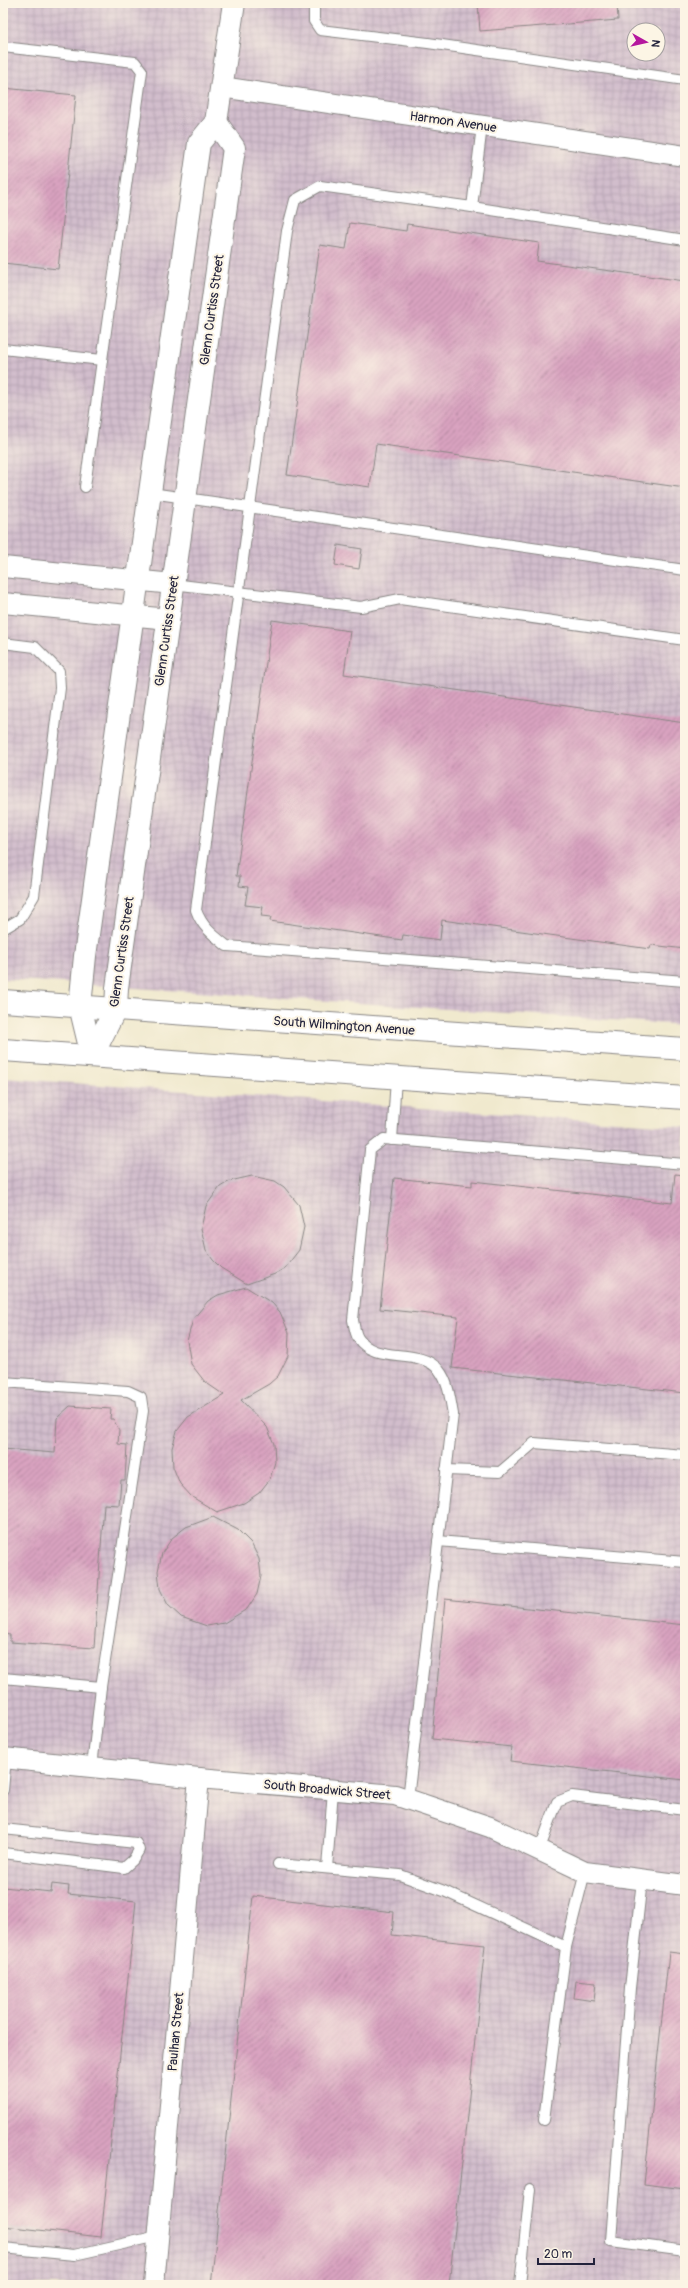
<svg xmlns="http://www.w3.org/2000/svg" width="688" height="2288" viewBox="0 0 688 2288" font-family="Pangolin,sans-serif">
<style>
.industrial{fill:url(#industrial-grid);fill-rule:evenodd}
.building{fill:url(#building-hatch)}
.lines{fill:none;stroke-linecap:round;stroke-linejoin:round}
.lane-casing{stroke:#898684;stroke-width:12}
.street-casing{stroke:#898684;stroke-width:22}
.secondary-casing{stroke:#898684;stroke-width:24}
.lane{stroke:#fff;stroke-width:10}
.street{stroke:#fff;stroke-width:20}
.secondary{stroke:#fff;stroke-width:22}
.labels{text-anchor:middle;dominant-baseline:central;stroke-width:4;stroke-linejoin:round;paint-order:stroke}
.street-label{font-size:13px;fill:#22223b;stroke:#fcf5e5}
</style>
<defs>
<pattern id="industrial-grid" width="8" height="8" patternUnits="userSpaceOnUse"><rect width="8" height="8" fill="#d1bdcc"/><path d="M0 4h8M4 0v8" fill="none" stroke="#b3a2b0"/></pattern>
<pattern id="building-hatch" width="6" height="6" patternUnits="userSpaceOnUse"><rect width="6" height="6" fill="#d9a3c0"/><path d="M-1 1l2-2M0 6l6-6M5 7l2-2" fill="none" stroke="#b0849d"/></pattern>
</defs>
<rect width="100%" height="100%" fill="#fcf5e5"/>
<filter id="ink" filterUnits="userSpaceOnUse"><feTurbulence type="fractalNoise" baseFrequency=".025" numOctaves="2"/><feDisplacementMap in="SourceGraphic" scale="8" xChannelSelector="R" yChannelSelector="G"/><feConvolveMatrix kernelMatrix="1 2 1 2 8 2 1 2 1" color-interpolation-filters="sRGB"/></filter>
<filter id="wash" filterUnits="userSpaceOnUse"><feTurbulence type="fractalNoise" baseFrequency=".012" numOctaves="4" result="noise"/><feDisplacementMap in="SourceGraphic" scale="16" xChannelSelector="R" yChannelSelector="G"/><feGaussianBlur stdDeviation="0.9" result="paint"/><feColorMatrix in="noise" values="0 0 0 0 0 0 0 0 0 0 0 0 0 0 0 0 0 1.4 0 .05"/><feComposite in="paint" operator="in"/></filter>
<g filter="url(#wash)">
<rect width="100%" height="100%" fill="#f0e9ce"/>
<g class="industrial">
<path d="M3 3H685V1025L3 979ZM634 30H658V54H634Z"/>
<path d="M3 1078 685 1127V2285H3Z"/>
</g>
<g id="blocks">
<g class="building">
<path d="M478 3H617L618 20 480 31Z"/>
<path d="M3 88 76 95 58 269 3 263Z"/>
<path d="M350 223 406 231 407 224 539 243 537 261 685 281V488L376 444 370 487 287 475 320 245 346 249Z"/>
<path d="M338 545 362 549 359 569 335 565Z"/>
<path d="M272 620 350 631 344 674 685 723V949L651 945 650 949 442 920 440 940 403 935 402 940 270 921 271 917 261 916 263 907 245 905 248 887 239 886 240 876H236Z"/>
<path d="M675 1174 685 1175V1393L452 1368 458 1317 380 1309 394 1178 472 1186V1181L672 1203Z"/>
<path d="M252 1176 275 1181 284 1187 299 1205 304 1227 299 1250 285 1268 275 1274 247 1284 221 1268 213 1260 206 1250 201 1228 206 1206 220 1187 230 1181Z"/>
<path d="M246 1287 272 1303 280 1312 289 1333 288 1356 278 1376 269 1384 241 1400 267 1427 274 1444 275 1462 270 1479 259 1493 244 1503 217 1512 192 1497 180 1484 173 1467 172 1448 177 1431 188 1417 224 1395 205 1382 191 1364 187 1341 193 1319 208 1301 218 1295Z"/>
<path d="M70 1406 111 1409 110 1419H113L119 1430 118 1444 127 1445 125 1480H121L119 1505 104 1504 94 1648 10 1642V1635L3 1634V1449L55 1453 57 1418Z"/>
<path d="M213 1517 238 1530 251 1543 259 1559 261 1576 257 1594 247 1609 224 1623 207 1626 181 1617 168 1605 160 1589 158 1571 162 1553 172 1538 186 1527Z"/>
<path d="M445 1599 685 1625V1780L510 1761 512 1747 432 1739Z"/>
<path d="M52 1884 69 1886 68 1894 136 1901 101 2237 3 2226V1887L51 1892Z"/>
<path d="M253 1896 394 1912 392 1935 485 1945 449 2285H211Z"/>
<path d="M669 1952 685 1954V2189L644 2184Z"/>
<path d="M576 1981 596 1983 594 2001 574 1998Z"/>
</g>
</g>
</g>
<g filter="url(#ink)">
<use href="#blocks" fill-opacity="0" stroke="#898684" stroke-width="1"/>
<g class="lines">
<g class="lane-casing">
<g id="lane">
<path d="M314 3V21L320 30 428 43 685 80"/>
<path d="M3 47 135 62 142 71 102 360 3 349"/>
<path d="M482 126 472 207 320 186 295 200 287 231 196 910C202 927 213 935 227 946L685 981"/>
<path d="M472 207 685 240"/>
<path d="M85 487 102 360"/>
<path d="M151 493 685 570"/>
<path d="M173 584 361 607 400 599 685 640"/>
<path d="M3 643 35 647 59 671 60 688 34 896 20 919 3 929"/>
<path d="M392 1140 396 1078"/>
<path d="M3 1382 128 1391 141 1397 143 1411 101 1687 3 1678"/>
<path d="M446 1470 500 1472 534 1443 685 1455"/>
<path d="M438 1541 685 1562"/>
<path d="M92 1767 101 1687"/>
<path d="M3 1790 6 1758"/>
<path d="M408 1799 453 1414C450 1399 449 1383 439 1370 419 1346 375 1365 358 1338 355 1333 354 1325 353 1320L370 1150 384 1139 685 1164"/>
<path d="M3 1829 136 1843 139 1850 133 1860 124 1868 3 1853"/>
<path d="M539 1851 557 1802 572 1796 685 1810"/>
<path d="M278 1864 400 1875 444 1891 566 1947 585 1872"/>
<path d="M327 1868 333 1790"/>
<path d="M642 1880 630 1988 611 2241 685 2251"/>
<path d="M544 2120 566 1947"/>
<path d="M3 2248 74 2255 158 2236"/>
<path d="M520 2285 530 2189"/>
</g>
</g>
<g class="street-casing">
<g id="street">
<path d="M221 87 685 156"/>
<path d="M3 567 173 584"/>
<path d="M3 603 169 619"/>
<path d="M3 1758 199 1778 395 1795 490 1827 585 1872 685 1885"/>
<path d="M154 2285 199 1778"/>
</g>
</g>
<g class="secondary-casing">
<g id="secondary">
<path d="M3 1001 685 1049"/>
<path d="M3 1050 685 1098"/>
<path d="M92 1056 80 1006 85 956 199 143 216 122 234 3"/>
<path d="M92 1056 116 1008 117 988 234 148 216 122"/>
</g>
</g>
<use href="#lane" class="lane"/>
<use href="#street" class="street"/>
<use href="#secondary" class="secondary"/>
</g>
</g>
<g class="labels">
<g class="street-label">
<text transform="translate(453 122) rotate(8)">Harmon Avenue</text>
<text transform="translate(212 310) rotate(-82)">Glenn Curtiss Street</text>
<text transform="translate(167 631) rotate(-82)">Glenn Curtiss Street</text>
<text transform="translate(122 952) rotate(-82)">Glenn Curtiss Street</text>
<text transform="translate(344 1026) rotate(4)">South Wilmington Avenue</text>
<text transform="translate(327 1790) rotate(5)">South Broadwick Street</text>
<text transform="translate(176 2032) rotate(-85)">Paulhan Street</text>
</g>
</g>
<rect width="688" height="2288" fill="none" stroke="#fcf5e5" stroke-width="16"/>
<g transform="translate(646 42) rotate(98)"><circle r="19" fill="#fcf5e5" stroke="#a5a1a1"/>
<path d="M0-3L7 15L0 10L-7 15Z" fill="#b5179e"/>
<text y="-6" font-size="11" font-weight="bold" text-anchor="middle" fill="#22223b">N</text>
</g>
<path d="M538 2258v6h56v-6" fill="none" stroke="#22223b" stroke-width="2"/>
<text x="544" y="2258" font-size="12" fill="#22223b" stroke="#fcf5e5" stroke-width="3" paint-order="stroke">20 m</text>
</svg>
